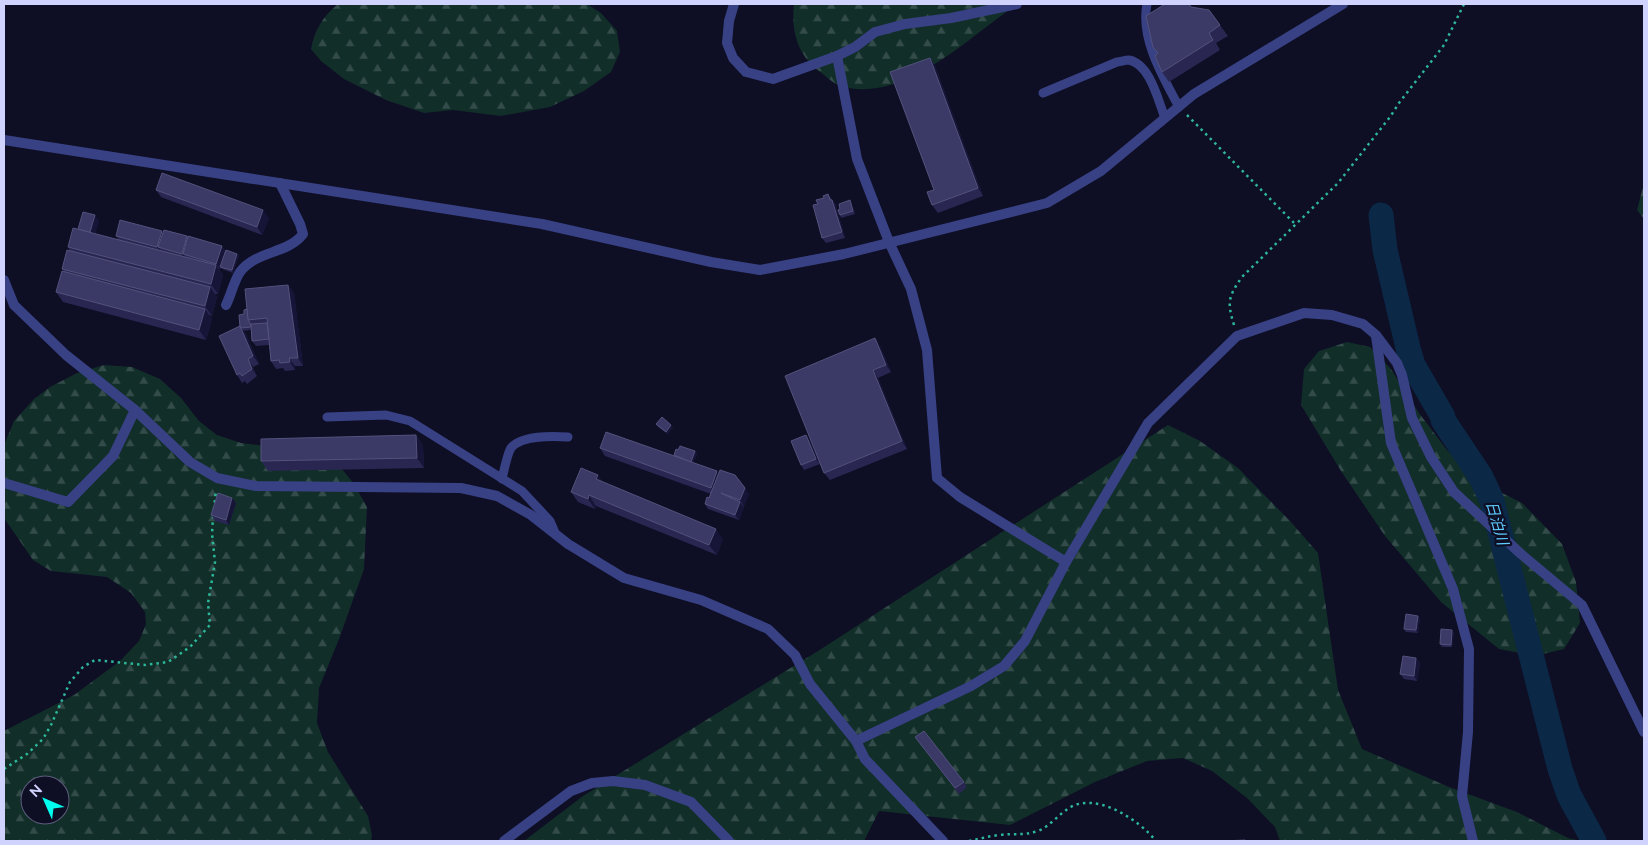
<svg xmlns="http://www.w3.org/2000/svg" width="1648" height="845" viewBox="0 0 1648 845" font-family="Raleway,'Noto Sans JP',sans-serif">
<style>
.forest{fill:url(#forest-firs);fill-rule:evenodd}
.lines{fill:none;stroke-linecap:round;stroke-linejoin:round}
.river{stroke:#0b2946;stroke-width:25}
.path{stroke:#2db79a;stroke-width:2.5;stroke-dasharray:2.5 4;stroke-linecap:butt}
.service{stroke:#384184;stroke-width:9}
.minor{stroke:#384184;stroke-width:10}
.wall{fill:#292752}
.shaded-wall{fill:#161538}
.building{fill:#3b3965;stroke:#52527d}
.labels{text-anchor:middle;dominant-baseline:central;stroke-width:4.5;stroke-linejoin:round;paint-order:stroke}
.water-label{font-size:15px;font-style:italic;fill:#5fcdff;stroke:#0e0e24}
</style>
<defs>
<pattern id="forest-firs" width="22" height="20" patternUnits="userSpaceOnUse" patternTransform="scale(1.25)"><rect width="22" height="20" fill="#112e29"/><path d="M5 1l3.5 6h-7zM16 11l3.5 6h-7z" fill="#334b49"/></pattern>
</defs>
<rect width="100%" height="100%" fill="#0e0e24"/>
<g class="forest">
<path d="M338 4H587L601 13 617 31 620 52 611 72 584 91 550 107 501 116 453 110 424 113 386 100 344 79 321 61 311 49C314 31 323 16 338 4Z"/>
<path d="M794 4H1018C969 36 902 107 838 85 831 82 825 75 819 71 797 54 791 31 794 4Z"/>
<path d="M1644 183V219L1637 210Z"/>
<path d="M1347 342 1370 347 1391 369 1419 413 1447 450 1482 483 1522 503 1562 544 1576 582 1580 623 1564 649 1535 656 1499 649 1441 602 1385 536 1341 471 1301 405 1304 369 1319 351Z"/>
<path d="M104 365 132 367 160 379 181 398 199 421 217 435 241 443 286 448 342 469 354 484 367 507 364 569 339 639 319 688 317 723 328 752 368 816 372 835 371 841H4V731L74 695 120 661 139 641 146 624 145 612 131 593 107 577 51 571 33 560 4 518V445L14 421 34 399 50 387 77 373ZM30 785H60V815H30Z"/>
<path d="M1168 425 1200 441 1238 468 1290 521 1318 553 1338 690 1362 749 1449 787 1517 812 1568 838 1581 841H1280L1275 827 1247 798 1212 771 1183 758 1147 761 1095 782 1010 825 879 811 864 841H524L583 796 818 651Z"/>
</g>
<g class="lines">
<path class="river" d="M1381 215 1385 250 1408 348 1413 365 1443 417V420L1481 477 1492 501 1560 769 1569 795 1594 841"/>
<g class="path">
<path d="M1187 115 1295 224"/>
<path d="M1234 325C1227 302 1228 297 1242 277L1338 183 1390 117 1399 103 1444 45 1464 4"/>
<path d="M214 509 216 490"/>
<path d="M4 769 27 754 43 739 51 725 70 682 83 667 95 660 145 665 168 662 190 647 210 625 208 603 215 562 212 534 213 517"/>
<path d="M969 841C979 839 989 836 1000 835 1014 833 1022 836 1038 831 1049 827 1058 815 1069 808 1096 791 1139 820 1156 841"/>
</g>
<g class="service">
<path d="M1147 4C1140 39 1163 77 1179 107"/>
<path d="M1043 93 1117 62C1120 62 1125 60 1129 60 1150 64 1158 100 1165 118"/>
<path d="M327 417 386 415 410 421 522 491 550 521 556 535"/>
<path d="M502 479C504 471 507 454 511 448 521 435 554 436 568 437"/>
</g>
<g class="minor">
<path d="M734 4 729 21 727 43 733 58 746 72 773 79 837 56 855 47 875 32 905 24 951 18 1017 4"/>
<path d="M837 56 857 159 889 242 911 289 927 350 937 478 960 497 1066 562"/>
<path d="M4 140 542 224 711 262 760 270 844 254 1047 203 1101 171 1194 94 1343 4"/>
<path d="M4 280 14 305 66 355 135 410 190 462 217 478 256 486 461 488 497 496 531 515 568 544 624 578 701 600 768 629 795 655 810 684 856 741 865 759 943 841"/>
<path d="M226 305C231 295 234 281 240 272 255 251 288 254 303 234L300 224 280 183"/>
<path d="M1376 336 1391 443 1453 589 1469 649 1468 732 1462 796 1473 841"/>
<path d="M4 483 68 502 113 456 135 410"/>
<path d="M856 741 971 686 1004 666 1025 641 1066 562 1148 423 1237 336 1304 313 1332 315 1363 324 1376 335 1397 363 1402 375 1412 418 1431 457 1454 492 1521 554 1582 605 1644 732"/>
<path d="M504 841 571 791 592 783 613 781 645 785 691 802 729 841"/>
</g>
</g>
<g class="wall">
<path d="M1192 7 1209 10 1228 36 1216 43 1220 50 1169 82 1162 72 1158 54Z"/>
<path d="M930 58 935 66 983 196 938 213 932 205 934 190Z"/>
<path d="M156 190 269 218 262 235 161 197Z"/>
<path d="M828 194 836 205 845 238 826 243 822 238 824 198Z"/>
<path d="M850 200 851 203 855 214 841 218 840 215V209Z"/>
<path d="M99 221 95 234 119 240 116 236 163 232 188 238 222 246 225 251 237 254 239 256 233 273 222 269 221 267 220 269H219L223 275 218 294H215L217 297 212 316 209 315 212 319 206 340 63 302 56 292 64 271 62 269 70 251 68 247Z"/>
<path d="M288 285 294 293 303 366H295V370L285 371 283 368 276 369 271 361 269 345 256 346 252 341 251 330 243 331 246 334 259 364 253 367 257 376 247 384 245 381 242 383 237 375 240 327 244 314 247 309Z"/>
<path d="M880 346 891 372 878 378 907 449 830 480 824 473Z"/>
<path d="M656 424 673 427 668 434 658 427Z"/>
<path d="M416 435 423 446 424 468 268 471 261 461Z"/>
<path d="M810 440 820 464 804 470 801 465Z"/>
<path d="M600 448 675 456 695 451 697 454 693 463 719 474 749 494 744 506 743 505 744 507 739 520 708 509 705 504 709 498 711 494 605 456Z"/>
<path d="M603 482 723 539 717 555 596 506 595 509 578 502 571 492Z"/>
<path d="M232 498 236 503 229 525 215 521 211 515Z"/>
<path d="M1420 618 1418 633 1406 632 1404 629Z"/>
<path d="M1452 630 1454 633 1452 647H1442L1440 644Z"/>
<path d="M1416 658 1420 663 1417 681 1404 679 1400 674Z"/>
<path d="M915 737 964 782 967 787 959 794Z"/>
</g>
<g class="shaded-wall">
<path d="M930 58 935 66 983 196 978 188Z"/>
<path d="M832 200 836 205 845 238 842 232Z"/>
<path d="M263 210 269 218 262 235 257 227Z"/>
<path d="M95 215 99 221 93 240 90 234Z"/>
<path d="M162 231 165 236 158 247 161 251V252L157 247Z"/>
<path d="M187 236 190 241 183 254 186 258 185 259 182 254Z"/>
<path d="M222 246 225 251 220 269 216 264Z"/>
<path d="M237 254 239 256 233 273 232 270Z"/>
<path d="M216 265 223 275 218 294 211 284Z"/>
<path d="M288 285 294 293 303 366 298 358Z"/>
<path d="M210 287 217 297 212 316 205 306Z"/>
<path d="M205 309 212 319 206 340 199 330Z"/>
<path d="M240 326 246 334 259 364 253 356Z"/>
<path d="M875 338 880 346 891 372 886 365Z"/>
<path d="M289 358 295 366V370L290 362Z"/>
<path d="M248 359 253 367 257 376 252 369Z"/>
<path d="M873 370 878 378 907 449 902 441Z"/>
<path d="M671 425 673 427 668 434 666 432Z"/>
<path d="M416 435 423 446 424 468 417 458Z"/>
<path d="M806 435 810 440 820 464 816 459Z"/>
<path d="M695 451 697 454 692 466 690 464Z"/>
<path d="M717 471 722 479 716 496 711 488Z"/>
<path d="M598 475 605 485 596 479Z"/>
<path d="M745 488 749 494 744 506 740 500Z"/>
<path d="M589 495 596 506 595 509 588 499Z"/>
<path d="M232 498 236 503 229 525 226 520Z"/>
<path d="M740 502 744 507 739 520 735 515Z"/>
<path d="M716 529 723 539 717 555 709 545Z"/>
<path d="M1418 616 1420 618 1418 633 1416 630Z"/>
<path d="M1452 630 1454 633 1452 647 1451 645Z"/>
<path d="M1416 658 1420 663 1417 681 1414 676Z"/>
</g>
<g class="building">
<path d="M1165 4H1189L1191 7 1209 10 1220 25 1209 33 1213 40 1162 72 1155 56 1158 53 1153 47 1146 16Z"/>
<path d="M930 58 978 188 932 205 927 192 934 190 890 72Z"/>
<path d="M162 173 263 210 257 227 156 190Z"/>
<path d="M828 194 830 200H832L842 232 822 238 813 205 818 204 816 200 824 198 823 196Z"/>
<path d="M850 200 853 211 840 215 838 210 840 209 839 204Z"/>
<path d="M83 212 95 215 90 232 78 229Z"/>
<path d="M120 220 162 231 157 247 116 236Z"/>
<path d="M73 228 216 265 211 284 68 247Z"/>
<path d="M164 230 187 236 182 254 158 247Z"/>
<path d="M188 236 222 246 216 264 183 254Z"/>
<path d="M67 250 210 287 205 306 62 269Z"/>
<path d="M226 250 237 254 232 270 220 267Z"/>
<path d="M62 271 205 309 199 330 56 292Z"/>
<path d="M288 285 298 358H289L290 362 280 363 279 360 271 361 267 318 248 320 245 289Z"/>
<path d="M247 309 248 320 250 323 251 327 241 328 240 327 239 315 244 314V310Z"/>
<path d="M267 323 269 339 252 341 251 324Z"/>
<path d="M240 326 253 356 248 359 252 369 242 376 240 373 237 375 219 336Z"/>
<path d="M875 338 886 365 873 370 902 441 824 473 785 376Z"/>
<path d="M662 417 671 425 666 432 656 424Z"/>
<path d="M606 432 717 471 711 488 600 448Z"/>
<path d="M416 435 417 458 261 461V439Z"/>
<path d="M806 435 816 459 801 465 791 441Z"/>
<path d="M680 446 695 451 691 462 674 455 676 449 678 450Z"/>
<path d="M581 468 598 475 596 479 716 529 709 545 589 495 588 499 571 492Z"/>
<path d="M720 470 735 475 745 488 740 500 721 493 740 502 735 515 705 504 707 497 709 498Z"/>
<path d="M218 493 232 498 226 520 211 515Z"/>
<path d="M1406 614 1418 616 1416 630 1404 629Z"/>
<path d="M1441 629 1452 630 1451 645 1440 644Z"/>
<path d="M1403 656 1416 658 1414 676 1400 674Z"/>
<path d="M924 731 964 782 955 788 915 737Z"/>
<path d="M1245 840V841H1224Z"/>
</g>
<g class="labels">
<g class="water-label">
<text transform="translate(1497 523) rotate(74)">日泊川</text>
</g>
</g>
<rect width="1648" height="845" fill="none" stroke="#d1d3ff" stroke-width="10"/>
<g transform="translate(45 800) rotate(315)"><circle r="24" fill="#0e0e24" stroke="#5c5d7c"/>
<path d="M0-4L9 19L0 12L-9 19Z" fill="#00fcef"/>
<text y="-8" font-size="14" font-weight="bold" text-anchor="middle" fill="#d1d3ff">N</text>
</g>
</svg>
